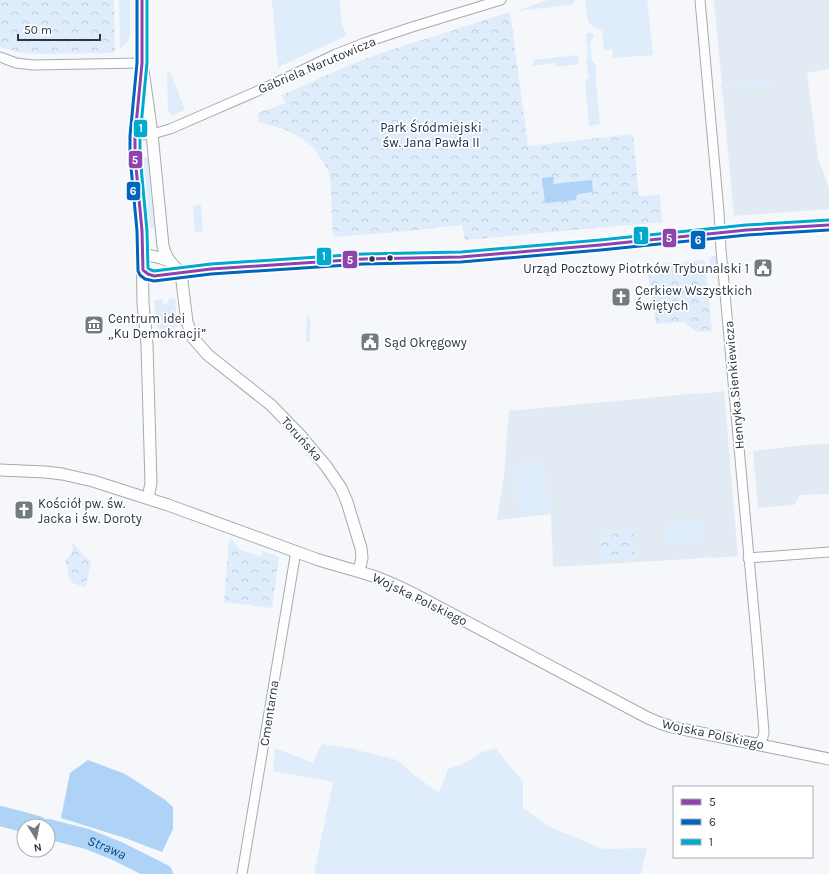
<svg xmlns="http://www.w3.org/2000/svg" width="829" height="874" viewBox="0 0 829 874" font-family="Karla,sans-serif">
<style>
.built{fill:#e2ebf4}
.grass{fill:#deecfb}
.park{fill:url(#park-crowns)}
.water{fill:#aed3f6}
.lines{fill:none;stroke-linecap:round;stroke-linejoin:round}
.river{stroke:#aed3f6;stroke-width:20}
.minor-casing{stroke:#a6abb1;stroke-width:11}
.tertiary-casing{stroke:#a6abb1;stroke-width:13}
.minor{stroke:#fefefe;stroke-width:9}
.tertiary{stroke:#fefefe;stroke-width:11}
.bus-1-casing{stroke:#fff;stroke-width:6}
.bus-2-casing{stroke:#fff;stroke-width:6}
.bus-3-casing{stroke:#fff;stroke-width:6}
.bus-1{stroke:#8e44ad;stroke-width:3}
.bus-2{stroke:#0065bd;stroke-width:3}
.bus-3{stroke:#00a9ce;stroke-width:3}
.bus-dot{fill:#2b3641;stroke:#fff;stroke-width:1.5}
.labels{text-anchor:middle;dominant-baseline:central;stroke-width:3.5;stroke-linejoin:round;paint-order:stroke}
.street-label{font-size:13px;fill:#2b3641;stroke:#fff}
.park-label{font-size:13px;fill:#112c44;stroke:#fff}
.poi-label{font-size:13px;fill:#2b3641;stroke:#fff;text-anchor:start}
.water-label{font-size:14px;font-style:italic;fill:#004d84;stroke:#fff}
.line-badge{stroke:#fff;stroke-width:1.5}
.badge-label{font-size:11px;text-anchor:middle;font-weight:bold;fill:#fff}
</style>
<defs>
<pattern id="park-crowns" width="20" height="18" patternUnits="userSpaceOnUse"><rect width="20" height="18" fill="#deecfb"/><path d="M2 6a3 3 0 1 1 6 0M12 15a3 3 0 1 1 6 0" fill="none" stroke="#bfcbd8"/></pattern>
</defs>
<rect width="100%" height="100%" fill="#f5f7fa"/>
<g class="built">
<path d="M714 0H829V69L807 73 818 158 829 188V209L734 216Z"/>
<path d="M724 391 737 546 738 549H737V553H738V556L715 558 713 557 690 559 553 567 551 514 497 520 504 476 509 411 700 393 701 394Z"/>
<path d="M829 444V494L800 495 794 505 758 508 753 451 804 445Z"/>
</g>
<g class="grass">
<path d="M119 0H130V35C128 42 125 45 120 49Z"/>
<path d="M272 0H340L341 20 346 36 278 67Z"/>
<path d="M547 0H575L574 4 570 5 516 11Z"/>
<path d="M585 0H647L653 55 613 58 612 49 604 50 602 31C597 27 592 26 588 22Z"/>
<path d="M590 33 593 34 594 37 590 43 592 61 596 65V81L600 124 589 126 585 79H589L586 58H588L586 36 587 34Z"/>
<path d="M578 55 579 64 556 67 555 63 533 66V60Z"/>
<path d="M167 72H169L171 74 185 110 173 115 170 114 168 111Z"/>
<path d="M775 78 773 83 721 88 720 85Z"/>
<path d="M148 157 154 228H147L141 158Z"/>
<path d="M201 205 203 232H195L193 206Z"/>
<path d="M712 256H717L718 269 709 266 710 275H708L707 264 710 263 709 259Z"/>
<path d="M175 298 177 326 174 328 159 329 157 326 154 300 162 299 163 304 169 303 168 299Z"/>
<path d="M307 316H310V342H306Z"/>
<path d="M544 460 549 511 519 513 514 463Z"/>
<path d="M703 521 706 542 667 546 665 525Z"/>
<path d="M322 744 349 748 397 760 414 775 439 793 448 769 465 763 482 752 496 749 523 782V808L550 827 603 849 647 848 641 874H314L333 782 273 771 275 748 313 763Z"/>
</g>
<g class="park">
<path d="M0 0H114L115 51 113 53H111L38 54 18 52 0 47Z"/>
<path d="M510 12 528 146 633 134 639 196 660 195 662 222 465 240 462 225 399 232 333 237 330 176 328 170 314 148 300 137 284 129 258 122V113L286 103 282 95 343 68 378 54Z"/>
<path d="M705 260 712 331 697 332 684 322 656 324 646 265Z"/>
<path d="M633 529 635 557 601 561 599 535 625 532V530Z"/>
<path d="M229 539 233 540 238 549 261 557 263 551 279 557 272 608 224 602Z"/>
<path d="M72 542 85 557 91 560 86 587C61 582 73 576 65 561 70 556 75 550 72 542Z"/>
</g>
<g class="water">
<path d="M554 177 553 184 592 180 593 192 577 194 576 200 545 203 542 178Z"/>
<path d="M88 760 125 774 164 799 173 807V829L162 852 125 838 61 818 70 773Z"/>
</g>
<g class="lines">
<g class="river">
<path d="M0 816 38 826"/>
<path id="s1" d="M48 829 87 839 117 851 163 874"/>
</g>
<g class="minor-casing">
<g id="minor">
<path d="M700 0 719 212 721 250 757 645 764 732 763 737 759 744"/>
<path d="M0 57 16 63 33 65 142 63"/>
<path d="M135 136 156 133 170 129 269 86 336 54 364 43 412 27 501 0"/>
<path d="M748 558 829 552"/>
<path d="M242 874 296 551"/>
</g>
</g>
<g class="tertiary-casing">
<g id="tertiary">
<path d="M142 0V63L135 136V156L142 231 143 303 147 345 151 483 148 498"/>
<path d="M142 63 152 134 163 246C166 259 172 264 181 273L187 322 193 338 208 355 271 405 300 435 326 466 341 488 347 502 361 548 362 558 359 571"/>
<path d="M143 254 161 258 169 261"/>
<path d="M143 270 146 274 154 276 211 269 363 259 390 258 461 257 600 245 747 230 829 225"/>
<path d="M0 470 45 472 62 474 93 481 168 505 316 559C335 565 354 570 373 576 388 581 402 588 416 595L648 718 660 723 672 727 829 759"/>
</g>
</g>
<use href="#minor" class="minor"/>
<use href="#tertiary" class="tertiary"/>
<g class="bus-1-casing">
<path id="bus-1" d="M142 0V63L135 136V156L142 231 143 270 148 274 154 276 211 269 363 259 461 257 600 245 747 230 829 225"/>
</g>
<g class="bus-2-casing">
<path id="bus-2" d="M137 0V63L130 136V156L137 231 138 271 140 275 145 279 154 281 211 274 363 264 461 262 601 250 747 235 829 230"/>
</g>
<g class="bus-3-casing">
<path id="bus-3" d="M147 0V63L140 136V156L147 231 148 268 151 270 154 271 211 264 363 254 461 252 600 240 746 225 829 220"/>
</g>
<use href="#bus-1" class="bus-1"/>
<use href="#bus-2" class="bus-2"/>
<use href="#bus-3" class="bus-3"/>
</g>
<defs>
<g id="civic-square" transform="scale(1)"><rect x="-9" y="-9" width="18" height="18" rx="4" fill="#727a82" stroke="#fff"/><path d="M-.6-6.5H3V-4.5H.6V-3L4-1V1h2V6H-6V1h2V-1L-.6-3ZM-1.2 2.5V6h2.4V2.5Z" fill="#fff"/></g>
<g id="church-square" transform="scale(1)"><rect x="-9" y="-9" width="18" height="18" rx="4" fill="#727a82" stroke="#fff"/><path d="M-1.2-6h2.4v3.5h3.3v2.4h-3.3V6h-2.4V-.1h-3.3v-2.4h3.3Z" fill="#fff"/></g>
<g id="museum-square" transform="scale(1)"><rect x="-9" y="-9" width="18" height="18" rx="4" fill="#727a82" stroke="#fff"/><path d="M0-6L6-3V-2H-6V-3ZM-5-1h2V3h-2ZM-1-1h2V3h-2ZM3-1h2V3H3ZM-6 4H6V6H-6Z" fill="#fff"/></g>
</defs>
<g fill-rule="evenodd">
<use href="#civic-square" x="763" y="268"/>
<use href="#church-square" x="621" y="297"/>
<use href="#museum-square" x="94" y="325"/>
<use href="#civic-square" x="370" y="342"/>
<use href="#church-square" x="24" y="510"/>
</g>
<g class="bus-dot">
<circle cx="390" cy="258" r="3.5"/>
<circle cx="372" cy="259" r="3.5"/>
</g>
<g class="labels">
<g class="street-label">
<text transform="translate(317 65) rotate(-23)">Gabriela Narutowicza</text>
<text transform="translate(734 385) rotate(-95)">Henryka Sienkiewicza</text>
<text transform="translate(302 439) rotate(48)">Toruńska</text>
<text transform="translate(420 599) rotate(26)">Wojska Polskiego</text>
<text transform="translate(269 713) rotate(-81)">Cmentarna</text>
<text transform="translate(713 734) rotate(12)">Wojska Polskiego</text>
</g>
<g class="park-label">
<text x="431" y="127">Park Śródmiejski<tspan x="431" dy="15">św. Jana Pawła II</tspan></text>
</g>
<g class="poi-label">
<text x="749" y="268" text-anchor="end">Urząd Pocztowy Piotrków Trybunalski 1</text>
<text x="635" y="290">Cerkiew Wszystkich<tspan x="635" dy="15">Świętych</tspan></text>
<text x="108" y="318">Centrum idei<tspan x="108" dy="15">„Ku Demokracji”</tspan></text>
<text x="384" y="342">Sąd Okręgowy</text>
<text x="38" y="503">Kościół pw. św.<tspan x="38" dy="15">Jacka i św. Doroty</tspan></text>
</g>
<g class="water-label">
<text stroke="none"><textPath href="#s1" startOffset="62">Strawa</textPath></text>
</g>
</g>
<g class="line-badge">
<rect x="133" y="119" width="15" height="19" rx="4" fill="#00a9ce"/>
<rect x="128" y="150" width="15" height="19" rx="4" fill="#8e44ad"/>
<rect x="126" y="181" width="15" height="20" rx="4" fill="#0065bd"/>
<rect x="633" y="226" width="16" height="19" rx="4" fill="#00a9ce"/>
<rect x="662" y="228" width="15" height="20" rx="4" fill="#8e44ad"/>
<rect x="690" y="230" width="16" height="20" rx="4" fill="#0065bd"/>
<rect x="316" y="247" width="16" height="19" rx="4" fill="#00a9ce"/>
<rect x="342" y="250" width="16" height="19" rx="4" fill="#8e44ad"/>
</g>
<g class="badge-label">
<text x="141" y="132">1</text>
<text x="135" y="164">5</text>
<text x="133" y="195">6</text>
<text x="641" y="240">1</text>
<text x="669" y="242">5</text>
<text x="698" y="244">6</text>
<text x="324" y="260">1</text>
<text x="350" y="264">5</text>
</g>
<rect x="673" y="786" width="140" height="72" fill="#ffffff" stroke="#aaafb3"/>
<rect x="681" y="799" width="20" height="6" fill="#8e44ad" stroke="#aaafb3"/>
<text x="709" y="806" font-size="12" fill="#2b3641">5</text>
<rect x="681" y="819" width="20" height="6" fill="#0065bd" stroke="#aaafb3"/>
<text x="709" y="826" font-size="12" fill="#2b3641">6</text>
<rect x="681" y="839" width="20" height="6" fill="#00a9ce" stroke="#aaafb3"/>
<text x="709" y="846" font-size="12" fill="#2b3641">1</text>
<g transform="translate(36 838) rotate(170)"><circle r="19" fill="#ffffff" stroke="#aaafb3"/>
<path d="M0-3L7 15L0 10L-7 15Z" fill="#727a82"/>
<text y="-6" font-size="11" font-weight="bold" text-anchor="middle" fill="#2b3641">N</text>
</g>
<path d="M18 34v6h82v-6" fill="none" stroke="#2b3641" stroke-width="2"/>
<text x="24" y="34" font-size="12" fill="#2b3641" stroke="#ffffff" stroke-width="3" paint-order="stroke">50 m</text>
</svg>
